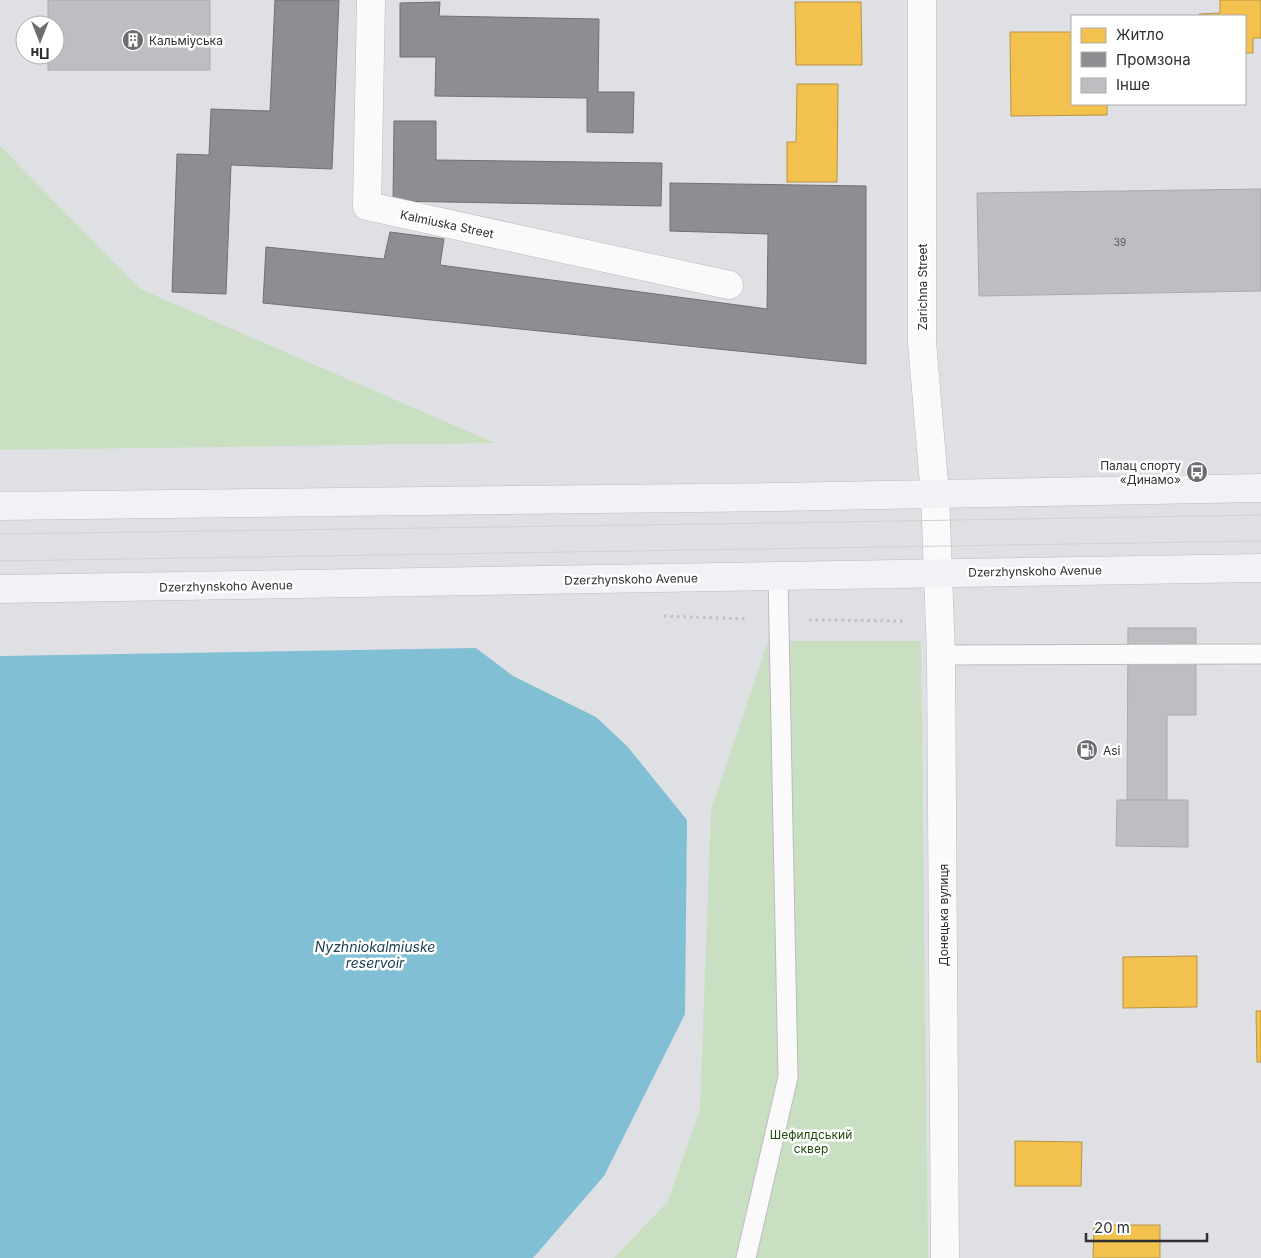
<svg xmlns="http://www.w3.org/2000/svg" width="1261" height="1258" viewBox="0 0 1261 1258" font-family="Inter,sans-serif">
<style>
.green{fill:#c9dfc2}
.water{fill:#81bfd5}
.homes{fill:#f2c14e;stroke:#b79545}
.industry{fill:#8d8d92;stroke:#707175}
.building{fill:#bdbec1;stroke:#a9aaac}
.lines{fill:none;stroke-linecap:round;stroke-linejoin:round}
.lane-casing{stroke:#bcbcbf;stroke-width:21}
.street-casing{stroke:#bcbcbf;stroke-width:29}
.secondary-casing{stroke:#bcbcbf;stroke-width:29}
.path{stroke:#c0c1c2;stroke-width:3;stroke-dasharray:2.5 4;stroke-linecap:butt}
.lane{stroke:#fafafb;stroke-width:19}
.street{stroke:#fafafb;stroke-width:28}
.secondary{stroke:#f1f2f6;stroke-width:28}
.tram{stroke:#d1d1d1;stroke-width:1}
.labels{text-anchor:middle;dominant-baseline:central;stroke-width:5;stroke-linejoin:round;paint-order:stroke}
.number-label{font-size:10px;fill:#525355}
.poi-label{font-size:12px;fill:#2e2f31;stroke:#fff;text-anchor:start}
.street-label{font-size:12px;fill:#2e2f31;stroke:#fff}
.park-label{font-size:12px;fill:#22490b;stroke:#fff}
.water-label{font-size:14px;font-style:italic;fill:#173f4c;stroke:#fff}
</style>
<rect width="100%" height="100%" fill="#dfe0e4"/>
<g class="green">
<path d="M0 146 140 289 495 443 0 450Z"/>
<path d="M768 641H921L928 1258H614L668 1201 700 1109 711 810Z"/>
</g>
<path class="water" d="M476 648 513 676 596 717 627 746 687 820 685 1014 604 1176 533 1258H0V656Z"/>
<g class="homes">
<path d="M1220 0H1261V38H1253V53H1245V16H1199V14L1220 13Z"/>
<path d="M795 2H861L862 65H796Z"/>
<path d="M1010 32H1072V104H1107V115L1011 116Z"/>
<path d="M797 84H838L837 182H787V142H796Z"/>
<path d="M1197 956V1007L1123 1008V957Z"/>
<path d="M1256 1011H1261V1062H1257Z"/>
<path d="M1015 1141 1082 1142 1081 1186H1015Z"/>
<path d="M1094 1225H1160V1258H1093Z"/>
</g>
<g class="industry">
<path d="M275 0H339L332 169 231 165 226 294 172 292 177 154 209 155 211 109 270 111Z"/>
<path d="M440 2 439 16 599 19 598 92H634L633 133 587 132V98L435 96 436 57H400V3Z"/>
<path d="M394 121H436V160L662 163 661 206 393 201Z"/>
<path d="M670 183 866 186V364L263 303 266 247 384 259 390 232 444 239 440 265 767 309 768 234 670 231Z"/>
</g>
<g class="building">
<path d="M48 0H210V70H48V55H55V25H48Z"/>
<path d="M1261 189V291L979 296 977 193Z"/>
<path d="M1128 628H1196V715H1167V800H1127Z"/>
<path d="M1117 800H1188V847L1116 846Z"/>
</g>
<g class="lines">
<g class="lane-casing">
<g id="lane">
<path d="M941 655 1261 654"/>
<path d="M746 1258 788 1077 778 576"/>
</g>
</g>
<g class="street-casing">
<g id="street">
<path d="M371 0 367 206 729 285"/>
<path d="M922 0V342L935 495 941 655 945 1258"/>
</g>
</g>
<g class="secondary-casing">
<g id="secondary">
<path d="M0 506 776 497 1261 488"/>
<path d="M0 589 1261 568"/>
</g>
</g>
<g class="path">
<path d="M664 616 748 619"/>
<path d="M809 620 905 621"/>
</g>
<use href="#lane" class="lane"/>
<use href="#street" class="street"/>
<use href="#secondary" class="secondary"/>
<g class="tram">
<path d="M0 534 776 523 1261 515"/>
<path d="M0 561 1261 541"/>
</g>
</g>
<defs>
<g id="building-disc" transform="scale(1.125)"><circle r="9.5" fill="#6c6d70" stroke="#fff"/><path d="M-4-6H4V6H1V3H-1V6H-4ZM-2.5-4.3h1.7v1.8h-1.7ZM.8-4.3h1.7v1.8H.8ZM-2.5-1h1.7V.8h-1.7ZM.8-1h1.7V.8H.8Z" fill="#fff"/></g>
<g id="bus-disc" transform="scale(1.125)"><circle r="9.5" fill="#6c6d70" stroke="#fff"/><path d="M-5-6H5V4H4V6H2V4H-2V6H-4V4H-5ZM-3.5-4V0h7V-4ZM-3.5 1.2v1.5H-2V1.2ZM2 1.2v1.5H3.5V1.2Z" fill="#fff"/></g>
<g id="fuel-disc" transform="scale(1.125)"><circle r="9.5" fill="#6c6d70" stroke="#fff"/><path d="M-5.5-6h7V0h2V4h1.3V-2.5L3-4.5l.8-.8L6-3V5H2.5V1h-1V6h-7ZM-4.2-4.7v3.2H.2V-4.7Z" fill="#fff"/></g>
</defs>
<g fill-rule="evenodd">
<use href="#building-disc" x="133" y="40"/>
<use href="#bus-disc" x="1197" y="472"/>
<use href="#fuel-disc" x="1087" y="750"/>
</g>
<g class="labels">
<g class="number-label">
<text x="1120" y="242">39</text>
</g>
<g class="poi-label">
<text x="149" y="40">Кальміуська</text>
<text x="1181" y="465" text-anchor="end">Палац спорту<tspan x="1181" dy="14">«Динамо»</tspan></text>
<text x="1103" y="750">Asi</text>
</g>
<g class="street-label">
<text transform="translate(447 224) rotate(12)">Kalmiuska Street</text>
<text transform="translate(922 287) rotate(-90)">Zarichna Street</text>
<text transform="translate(1035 571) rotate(-1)">Dzerzhynskoho Avenue</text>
<text transform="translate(631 579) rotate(-1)">Dzerzhynskoho Avenue</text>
<text transform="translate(226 586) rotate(-1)">Dzerzhynskoho Avenue</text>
<text transform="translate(943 915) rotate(-90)">Донецька вулиця</text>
</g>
<g class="park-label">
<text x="811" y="1134">Шефилдський<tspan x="811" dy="14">сквер</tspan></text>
</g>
<g class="water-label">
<text x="375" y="946">Nyzhniokalmiuske<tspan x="375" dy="16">reservoir</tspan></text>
</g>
</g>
<rect x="1071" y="15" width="175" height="90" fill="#ffffff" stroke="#abacad"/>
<rect x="1081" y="28" width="25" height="15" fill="#f2c14e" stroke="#abacad"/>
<text x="1116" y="40" font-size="15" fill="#2e2f31">Житло</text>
<rect x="1081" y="52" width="25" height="15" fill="#8d8d92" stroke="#abacad"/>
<text x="1116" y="65" font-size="15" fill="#2e2f31">Промзона</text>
<rect x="1081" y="78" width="25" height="15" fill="#bdbec1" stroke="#abacad"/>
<text x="1116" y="90" font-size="15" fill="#2e2f31">Інше</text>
<g transform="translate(40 40) rotate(180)"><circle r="24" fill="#ffffff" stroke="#abacad"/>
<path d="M0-4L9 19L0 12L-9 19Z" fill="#6c6d70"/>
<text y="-8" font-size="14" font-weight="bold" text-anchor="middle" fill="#2e2f31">Пн</text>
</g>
<path d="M1086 1233v8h121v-8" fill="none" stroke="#2e2f31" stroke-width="2.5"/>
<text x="1094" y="1233" font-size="15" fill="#2e2f31" stroke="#ffffff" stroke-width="4" paint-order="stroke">20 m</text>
</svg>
